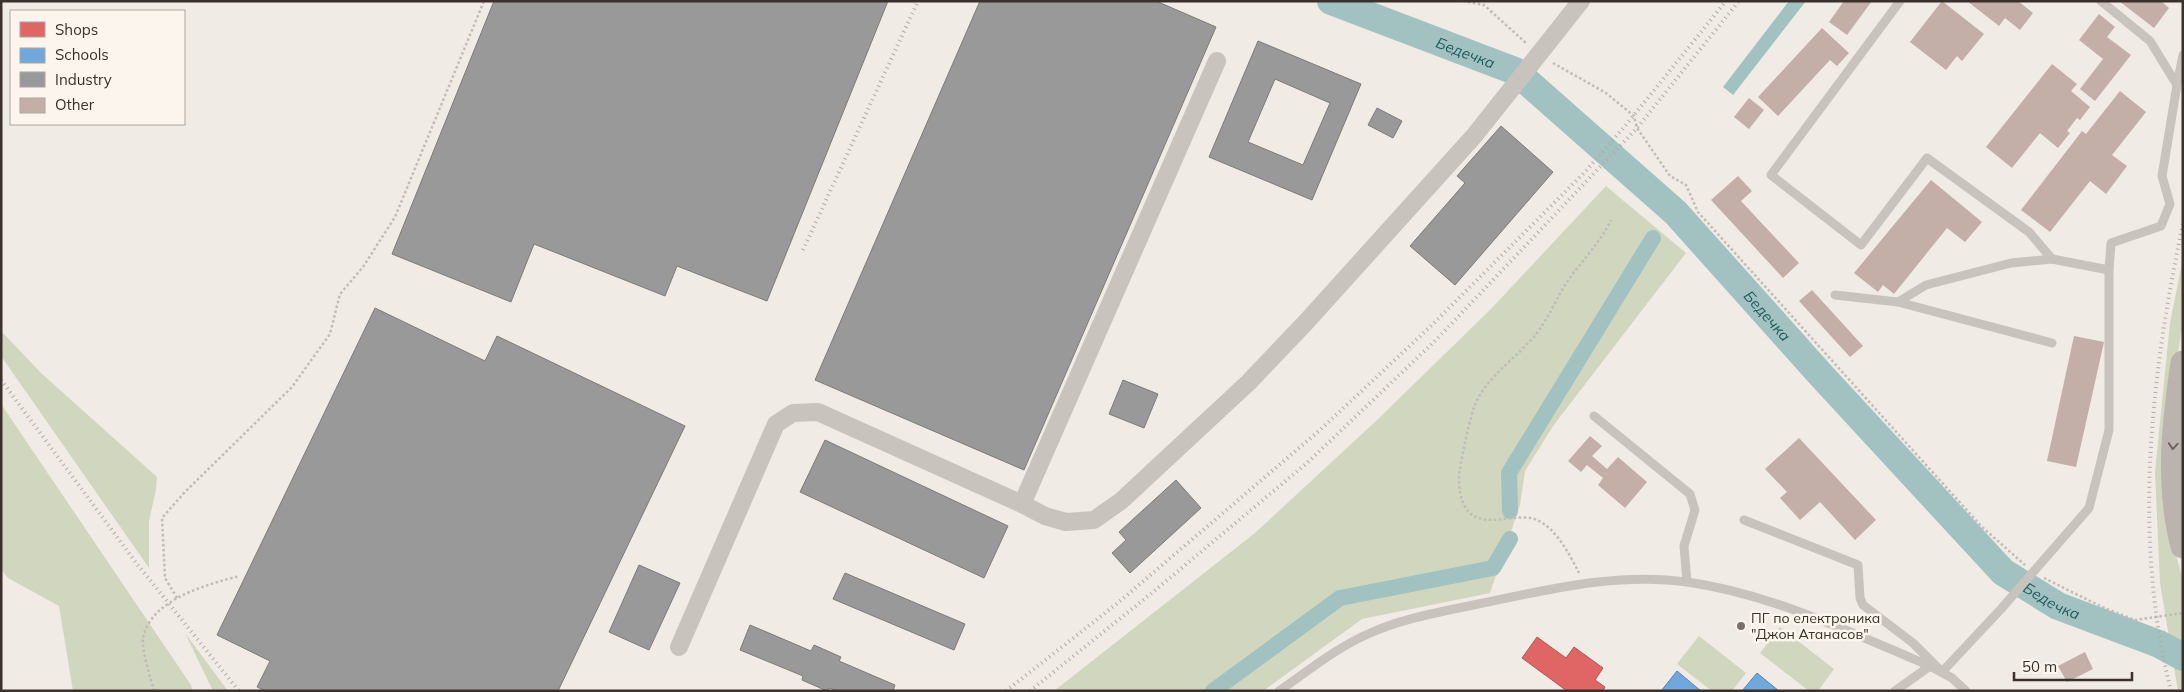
<svg xmlns="http://www.w3.org/2000/svg" width="2184" height="692" viewBox="0 0 2184 692" font-family="Mulish,sans-serif">
<style>
.green{fill:#d1d6bf}
.water{fill:#a1c2c1}
.shops{fill:#e06666;stroke:#ae5654}
.schools{fill:#6fa8dc;stroke:#5f84a7}
.industry{fill:#999;stroke:#7d7a78;fill-rule:evenodd}
.lines{fill:none;stroke-linecap:round;stroke-linejoin:round}
.canal{stroke:#a1c2c1;stroke-width:16}
.river{stroke:#a1c2c1;stroke-width:28}
.building{fill:#c3afa7}
.path{stroke:#c2bbb6;stroke-width:2.5;stroke-dasharray:2.5 2.5;stroke-linecap:butt}
.service{stroke:#c9c3be;stroke-width:9}
.minor{stroke:#c9c3be;stroke-width:18}
.secondary{stroke:#bab3ae;stroke-width:25}
.rail{stroke:#b1aca8;stroke-width:4;stroke-dasharray:1 4;stroke-linecap:butt}
.oneway{stroke:#6e645f}
.poi-dot{fill:#7a716c;stroke:#fbf5ee;stroke-width:2}
.labels{text-anchor:middle;dominant-baseline:central;stroke-width:5;stroke-linejoin:round;paint-order:stroke}
.poi-label{font-size:14px;fill:#3b302b;stroke:#fbf5ee;text-anchor:start}
.water-label{font-size:15px;font-style:italic;fill:#1f5a5e;stroke:#fbf5ee}
</style>
<rect width="100%" height="100%" fill="#f0ebe5"/>
<g class="green">
<path d="M1606 186 1686 253 1553 426 1525 471 1520 505 1490 593 1362 619 1263 691H1054L1255 533 1376 421 1491 309Z"/>
<path d="M2183 258V322L2164 443V508L2183 581V691H2178L2160 583 2155 472 2170 323Z"/>
<path d="M1 331 41 373 157 477 156 489 149 521V568L1 356Z"/>
<path d="M1 404 191 685 193 691H73L59 606 8 578 1 569Z"/>
<path d="M1780 627 1834 669 1818 691H1809L1760 653Z"/>
<path d="M185 633 228 691H213Z"/>
<path d="M1699 636 1746 673 1732 691H1712L1677 664Z"/>
</g>
<path class="water" d="M1789 1H1806L1733 95 1723 87Z"/>
<path class="shops" d="M1537 637 1566 658 1574 647 1603 668 1595 680 1605 687 1603 691H1567L1522 658Z"/>
<g class="schools">
<path d="M1677 671 1701 691H1661Z"/>
<path d="M1757 673 1779 691H1742Z"/>
</g>
<g class="industry">
<path d="M494 1H888L767 301 677 266 665 296 534 244 511 302 392 254Z"/>
<path d="M980 1H1156L1216 27 1024 470 815 380Z"/>
<path d="M1258 41 1361 84 1312 200 1209 157ZM1275 79 1330 103 1303 165 1248 142Z"/>
<path d="M1377 108 1402 121 1393 138 1368 125Z"/>
<path d="M1501 126 1553 172 1455 285 1410 246 1465 183 1457 176Z"/>
<path d="M375 308 485 361 497 336 685 426 558 691H266L257 687 270 661 217 635Z"/>
<path d="M1123 380 1158 394 1144 428 1109 414Z"/>
<path d="M825 440 1008 526 984 578 800 492Z"/>
<path d="M1176 480 1201 508 1130 573 1112 553 1126 540 1119 532Z"/>
<path d="M639 565 680 583 649 650 609 632Z"/>
<path d="M845 573 965 624 954 650 833 599Z"/>
<path d="M750 625 811 651 814 645 841 657 839 661 895 685 893 691H837L830 688 827 691 802 680 803 676 740 650Z"/>
</g>
<g class="lines">
<g class="canal">
<path d="M1510 511 1509 473 1653 238"/>
<path d="M1213 691 1340 598 1493 568 1510 539"/>
</g>
<path class="river" id="s1" d="M1331 1 1515 71 1676 213 1820 374 2003 572 2058 606 2159 644 2183 657"/>
</g>
<g class="building">
<path d="M1844 1H1872L1847 35 1829 22Z"/>
<path d="M1942 1 1984 34 1962 61 1957 56 1946 70 1910 42Z"/>
<path d="M1967 1H2018L2033 13 2020 30 2005 18 1999 26Z"/>
<path d="M2119 1H2161L2169 8 2154 28Z"/>
<path d="M2099 14 2115 27 2107 37 2131 55 2095 101 2080 89 2103 59 2079 40Z"/>
<path d="M1822 28 1849 53 1837 66 1830 60 1778 116 1758 97Z"/>
<path d="M2052 64 2077 84 2071 91 2090 107 2080 120 2077 118 2067 131 2070 133 2058 148 2040 133 2012 168 1986 147Z"/>
<path d="M2120 91 2146 112 2112 155 2127 166 2106 194 2090 181 2050 232 2021 210 2082 131 2086 134Z"/>
<path d="M1749 98 1764 110 1749 129 1734 117Z"/>
<path d="M1738 176 1752 191 1741 201 1799 263 1783 278 1711 200Z"/>
<path d="M1931 180 1982 222 1965 242 1947 228 1894 294 1883 285 1878 292 1854 273Z"/>
<path d="M1812 290 1863 346 1850 357 1799 301Z"/>
<path d="M2074 336 2104 342 2076 467 2047 461Z"/>
<path d="M1590 436 1602 446 1592 456 1607 469 1618 457 1647 482 1625 508 1598 485 1603 478 1587 465 1581 472 1568 461Z"/>
<path d="M1799 438 1876 520 1855 540 1820 502 1800 520 1780 498 1787 492 1765 469Z"/>
<path d="M2085 652 2093 669 2067 682 2058 666Z"/>
</g>
<g class="lines">
<g class="path">
<path d="M1463 1 1484 5 1527 44"/>
<path d="M1553 63 1606 93 1634 116 1637 128 1670 176 1686 185 1698 212 1982 527 2025 565"/>
<path d="M1579 573C1570 555 1556 528 1537 520 1518 511 1484 530 1468 511 1461 503 1459 490 1459 479 1459 466 1471 413 1476 402 1489 376 1513 360 1531 340 1546 324 1554 303 1565 285 1580 262 1599 245 1611 220"/>
<path d="M2044 578 2102 607 2135 620 2183 613"/>
<path d="M177 598 165 578 162 518 184 493 292 387 330 334 340 294 363 267 395 217 484 1"/>
<path d="M154 691C151 680 141 648 143 638 151 599 206 585 239 576"/>
</g>
<g class="service">
<path d="M1900 1 1771 175 1861 245 1927 158 2029 232 2052 259"/>
<path d="M2101 1 2150 41 2177 85 2162 176 2170 204 2161 226 2111 243 2109 270"/>
<path d="M2177 85 2183 55"/>
<path d="M1898 302 2052 343"/>
<path d="M1594 416 1690 494 1695 510 1684 546 1687 582"/>
<path d="M1744 520 1858 565 1860 598 1863 605 1913 643 1942 672 2001 609 2089 508 2109 430V270L2052 259 2011 263 1926 285 1898 302 1835 295"/>
<path d="M1279 691C1308 671 1336 648 1368 634 1403 618 1441 612 1478 604 1546 590 1617 572 1687 582 1772 594 1852 633 1930 666L1952 678 1966 691"/>
<path d="M1895 691 1930 666"/>
</g>
<g class="minor">
<path d="M1022 504 1217 61"/>
<path d="M679 647 776 424 793 413 818 412 1022 504 1045 516 1066 522 1094 520 1121 501 1249 382 1307 321 1474 136 1581 1"/>
</g>
<path class="secondary" d="M2183 363C2174 424 2167 486 2183 546"/>
<g class="rail">
<path d="M803 250 918 1"/>
<path d="M1 380 137 564 239 691"/>
<path d="M1006 691 1119 602 1320 430 1432 325 1585 172 1626 125 1726 1"/>
<path d="M1030 691 1153 592 1307 463 1437 339 1637 128 1739 1"/>
<path d="M2171 691C2132 537 2151 376 2183 223"/>
</g>
</g>
<defs><path id="oneway-chevron" d="M-2-3.5L2.5 0L-2 3.5" fill="none" stroke-width="1.6" stroke-linecap="round" stroke-linejoin="round" transform="scale(1.25)"/></defs>
<use class="oneway" href="#oneway-chevron" transform="translate(2173 446) rotate(94)"/>
<circle class="poi-dot" cx="1741" cy="626" r="5"/>
<g class="labels">
<g class="poi-label">
<text x="1751" y="618">ПГ по електроника<tspan x="1751" dy="16">"Джон Атанасов"</tspan></text>
</g>
<g class="water-label">
<text stroke="none"><textPath href="#s1" startOffset="144">Бедечка</textPath></text>
<text stroke="none"><textPath href="#s1" startOffset="549">Бедечка</textPath></text>
<text stroke="none"><textPath href="#s1" startOffset="954">Бедечка</textPath></text>
</g>
</g>
<rect width="2184" height="692" fill="none" stroke="#3b302b" stroke-width="5"/>
<rect x="10" y="10" width="175" height="115" fill="#fbf5ee" stroke="#aea6a0"/>
<rect x="20" y="22" width="25" height="15" fill="#e06666" stroke="#aea6a0"/>
<text x="55" y="35" font-size="15" fill="#3b302b">Shops</text>
<rect x="20" y="48" width="25" height="15" fill="#6fa8dc" stroke="#aea6a0"/>
<text x="55" y="60" font-size="15" fill="#3b302b">Schools</text>
<rect x="20" y="72" width="25" height="15" fill="#999999" stroke="#aea6a0"/>
<text x="55" y="85" font-size="15" fill="#3b302b">Industry</text>
<rect x="20" y="98" width="25" height="15" fill="#c3afa7" stroke="#aea6a0"/>
<text x="55" y="110" font-size="15" fill="#3b302b">Other</text>
<path d="M2014 672v8h118v-8" fill="none" stroke="#3b302b" stroke-width="2.5"/>
<text x="2022" y="672" font-size="15" fill="#3b302b" stroke="#fbf5ee" stroke-width="4" paint-order="stroke">50 m</text>
</svg>
